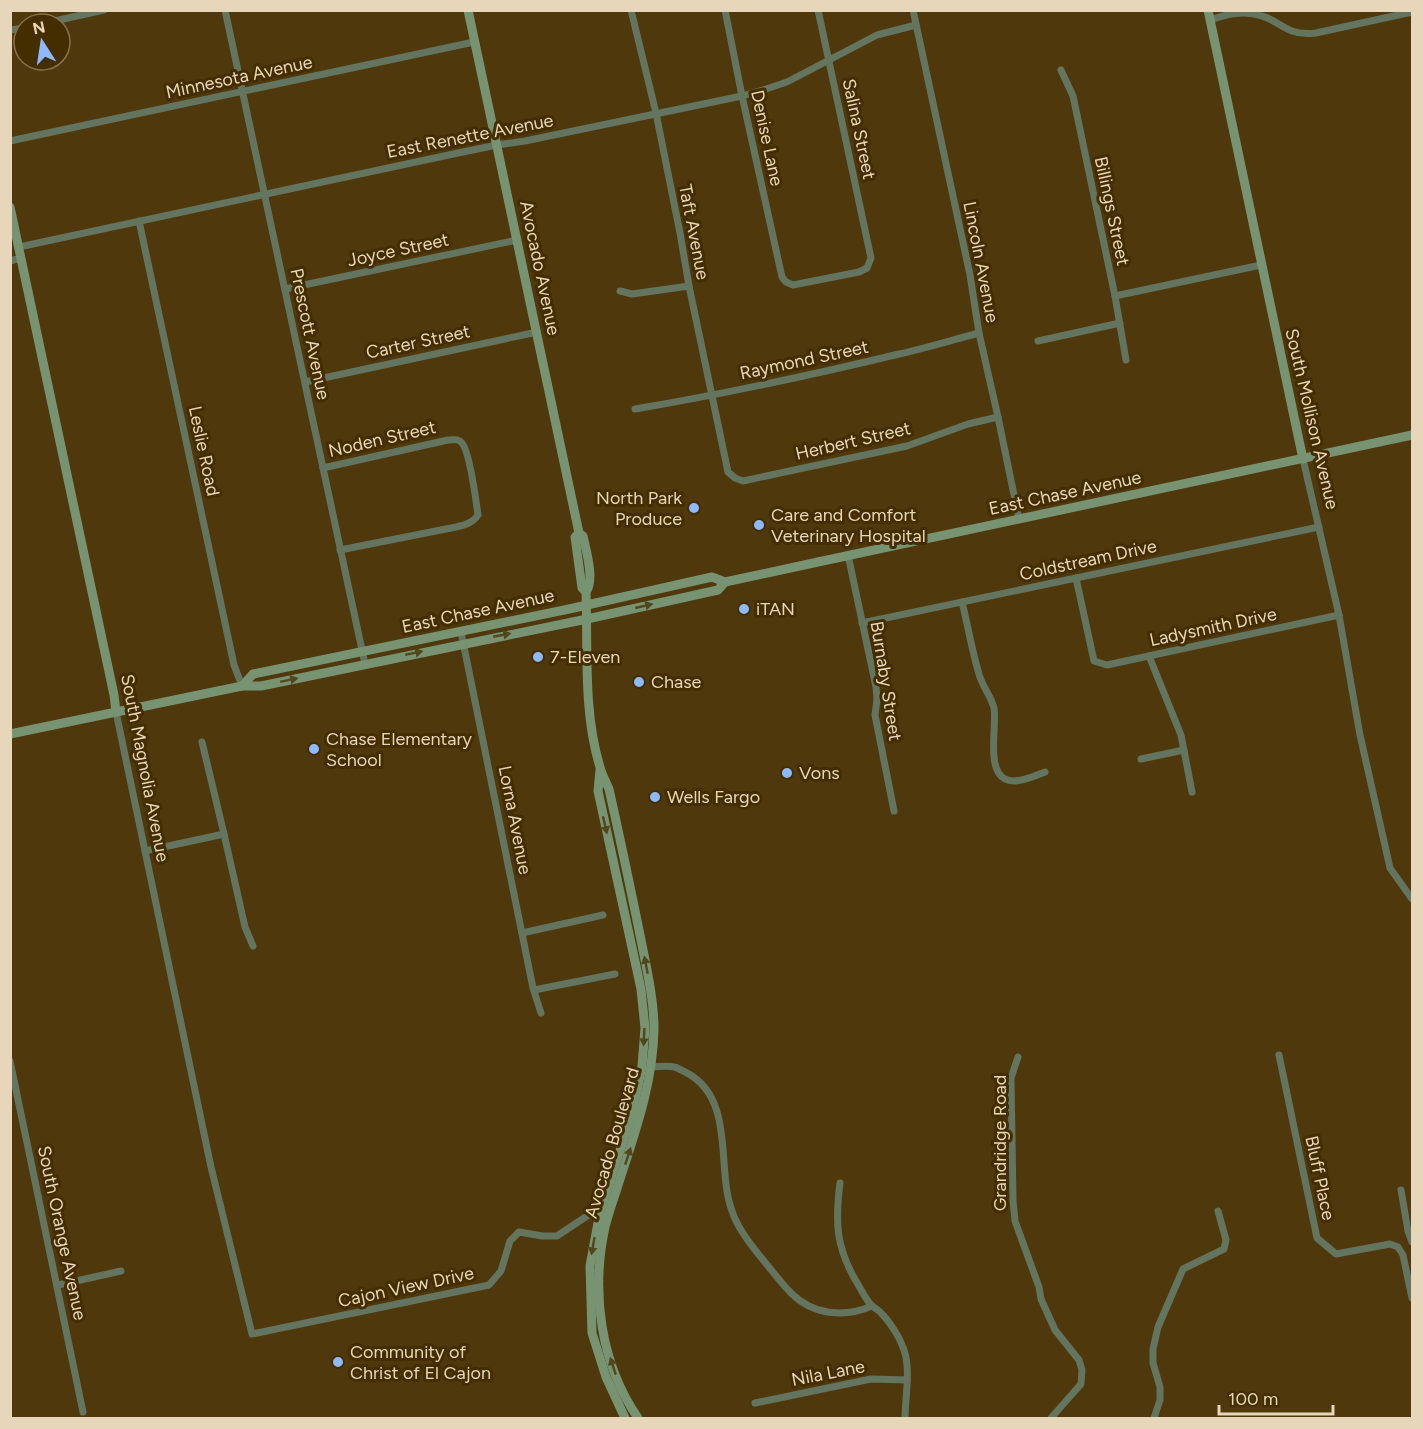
<svg xmlns="http://www.w3.org/2000/svg" width="1423" height="1429" viewBox="0 0 1423 1429" font-family="Figtree,sans-serif">
<style>
.lines{fill:none;stroke-linecap:round;stroke-linejoin:round}
.street{stroke:#63745f;stroke-width:7}
.secondary{stroke:#789372;stroke-width:9}
.oneway{fill:#51471c}
.poi-dot{fill:#8eb9fd;stroke:#442e00;stroke-width:2}
.labels{text-anchor:middle;dominant-baseline:central;stroke-width:6;stroke-linejoin:round;paint-order:stroke}
.street-label{font-size:18px;fill:#e8d6bb;stroke:#442e00}
.poi-label{font-size:18px;fill:#e8d6bb;stroke:#442e00;text-anchor:start}
</style>
<rect width="100%" height="100%" fill="#4f380b"/>
<g class="lines">
<g class="street">
<path d="M225 10 365 664"/>
<path d="M631 10 656 113 680 233 689 286 728 472 735 478 743 481 907 446 968 424 998 417"/>
<path d="M725 10 742 96 782 277 786 282 793 285 859 272 867 268 871 258 818 10"/>
<path d="M913 10 970 275 979 333 998 417 1019 519"/>
<path d="M1210 20C1227 14 1244 10 1262 16 1273 19 1281 27 1292 31 1300 34 1308 34 1316 33L1412 12"/>
<path d="M41 24 104 10"/>
<path d="M10 30 24 28"/>
<path d="M1061 70 1073 96 1115 296 1126 360"/>
<path d="M10 141 474 42"/>
<path d="M139 221 234 665 242 686"/>
<path d="M19 247 458 153 497 145 525 141 742 96 763 90 787 82 877 35 916 25"/>
<path d="M10 261 21 258"/>
<path d="M285 289 517 240"/>
<path d="M620 291 632 294 689 286"/>
<path d="M1115 296 1261 265"/>
<path d="M1038 341 1120 323"/>
<path d="M305 382 537 332"/>
<path d="M635 409C723 394 812 375 899 354 926 348 952 340 979 333"/>
<path d="M1303 459 1339 615 1360 735 1390 868 1412 899"/>
<path d="M323 468 448 440C454 440 458 438 462 443 470 452 476 501 478 515 473 523 465 525 456 527L340 550"/>
<path d="M848 555 876 687 877 699 875 715 894 811"/>
<path d="M1076 578 1094 661 1107 665 1339 615"/>
<path d="M962 602C968 626 972 651 979 674 982 686 991 696 994 708 997 727 986 769 1005 779 1015 785 1035 776 1045 772"/>
<path d="M862 623 1319 527"/>
<path d="M461 632 533 988 541 1013"/>
<path d="M1149 656 1181 735 1192 792"/>
<path d="M116 712 211 1167 252 1334 489 1285 501 1271 510 1241 519 1232 542 1236H557L587 1216 600 1212"/>
<path d="M1141 759 1184 750"/>
<path d="M224 834 245 927 253 946"/>
<path d="M145 851 224 834 202 742"/>
<path d="M522 933 603 915"/>
<path d="M534 990 615 974"/>
<path d="M1279 1055 1317 1238 1336 1254 1390 1244 1398 1247 1403 1255 1412 1298"/>
<path d="M1018 1057 1011 1078 1013 1200 1015 1221 1039 1287 1041 1299 1055 1330 1079 1360 1082 1370 1081 1384 1051 1418"/>
<path d="M10 1061 83 1412"/>
<path d="M651 1067C658 1067 668 1065 674 1067 678 1068 683 1071 687 1073 727 1094 721 1146 726 1184 727 1193 729 1203 732 1211 737 1227 753 1248 764 1261 773 1272 781 1283 791 1293 813 1315 844 1318 872 1306"/>
<path d="M840 1183C835 1222 836 1247 856 1281 861 1289 865 1298 871 1305 874 1308 879 1310 882 1314 888 1320 899 1336 902 1345 912 1365 905 1397 905 1418"/>
<path d="M1401 1190 1408 1231 1412 1242"/>
<path d="M58 1285 121 1271"/>
<path d="M755 1403 871 1379 907 1380"/>
<path d="M1154 1418 1160 1400V1387L1153 1363V1349L1158 1327 1183 1269 1224 1249 1226 1240 1218 1211"/>
</g>
<g class="secondary">
<path d="M468 10 579 533 583 536C586 550 595 580 586 592 588 649 583 713 600 767 602 775 606 782 609 789 620 838 630 886 640 935 646 966 654 998 654 1029 653 1082 636 1130 620 1179 615 1195 609 1211 605 1227 591 1291 600 1363 638 1418"/>
<path d="M1208 10 1303 459"/>
<path d="M10 207 114 695 116 712"/>
<path d="M579 533 575 537 582 588 586 592"/>
<path d="M242 686 253 674 569 609 712 577 725 582"/>
<path d="M10 734 242 686H261L587 619 718 590 725 582 818 562 1412 435"/>
<path d="M600 770 598 791 641 989 645 1028 642 1066 633 1110 600 1212 590 1266 592 1333 606 1377 625 1418"/>
</g>
</g>
<defs><path id="oneway-solid" d="M-6-.8H1V-3.2L6.5 0L1 3.2V.8H-6Z" transform="scale(1.5)"/></defs>
<g class="oneway">
<use href="#oneway-solid" transform="translate(644 606) rotate(-13)"/>
<use href="#oneway-solid" transform="translate(502 635) rotate(-11)"/>
<use href="#oneway-solid" transform="translate(414 653) rotate(-12)"/>
<use href="#oneway-solid" transform="translate(289 680) rotate(-12)"/>
<use href="#oneway-solid" transform="translate(605 825) rotate(77)"/>
<use href="#oneway-solid" transform="translate(646 965) rotate(-101)"/>
<use href="#oneway-solid" transform="translate(644 1037) rotate(93)"/>
<use href="#oneway-solid" transform="translate(628 1156) rotate(-72)"/>
<use href="#oneway-solid" transform="translate(593 1246) rotate(100)"/>
<use href="#oneway-solid" transform="translate(613 1366) rotate(-108)"/>
</g>
<g class="poi-dot">
<circle cx="694" cy="508" r="6"/>
<circle cx="759" cy="525" r="6"/>
<circle cx="744" cy="609" r="6"/>
<circle cx="538" cy="657" r="6"/>
<circle cx="639" cy="682" r="6"/>
<circle cx="314" cy="749" r="6"/>
<circle cx="787" cy="773" r="6"/>
<circle cx="655" cy="797" r="6"/>
<circle cx="338" cy="1362" r="6"/>
</g>
<g class="labels">
<g class="street-label">
<text transform="translate(239 77) rotate(-12)">Minnesota Avenue</text>
<text transform="translate(859 129) rotate(78)">Salina Street</text>
<text transform="translate(470 136) rotate(-11)">East Renette Avenue</text>
<text transform="translate(767 138) rotate(78)">Denise Lane</text>
<text transform="translate(1112 211) rotate(78)">Billings Street</text>
<text transform="translate(694 232) rotate(79)">Taft Avenue</text>
<text transform="translate(398 250) rotate(-12)">Joyce Street</text>
<text transform="translate(981 262) rotate(79)">Lincoln Avenue</text>
<text transform="translate(540 268) rotate(78)">Avocado Avenue</text>
<text transform="translate(310 334) rotate(78)">Prescott Avenue</text>
<text transform="translate(418 342) rotate(-12)">Carter Street</text>
<text transform="translate(804 360) rotate(-12)">Raymond Street</text>
<text transform="translate(1312 419) rotate(77)">South Mollison Avenue</text>
<text transform="translate(382 439) rotate(-13)">Noden Street</text>
<text transform="translate(853 441) rotate(-13)">Herbert Street</text>
<text transform="translate(204 451) rotate(78)">Leslie Road</text>
<text transform="translate(1065 493) rotate(-12)">East Chase Avenue</text>
<text transform="translate(1088 560) rotate(-12)">Coldstream Drive</text>
<text transform="translate(478 611) rotate(-12)">East Chase Avenue</text>
<text transform="translate(1213 627) rotate(-12)">Ladysmith Drive</text>
<text transform="translate(886 681) rotate(81)">Burnaby Street</text>
<text transform="translate(145 768) rotate(79)">South Magnolia Avenue</text>
<text transform="translate(515 820) rotate(79)">Lorna Avenue</text>
<text transform="translate(612 1143) rotate(-74)">Avocado Boulevard</text>
<text transform="translate(1000 1143) rotate(-90)">Grandridge Road</text>
<text transform="translate(1320 1178) rotate(78)">Bluff Place</text>
<text transform="translate(62 1233) rotate(78)">South Orange Avenue</text>
<text transform="translate(406 1287) rotate(-12)">Cajon View Drive</text>
<text transform="translate(828 1373) rotate(-11)">Nila Lane</text>
</g>
<g class="poi-label">
<text x="682" y="498" text-anchor="end">North Park<tspan x="682" dy="21">Produce</tspan></text>
<text x="771" y="515">Care and Comfort<tspan x="771" dy="21">Veterinary Hospital</tspan></text>
<text x="756" y="609">iTAN</text>
<text x="550" y="657">7-Eleven</text>
<text x="651" y="682">Chase</text>
<text x="326" y="739">Chase Elementary<tspan x="326" dy="21">School</tspan></text>
<text x="799" y="773">Vons</text>
<text x="667" y="797">Wells Fargo</text>
<text x="350" y="1352">Community of<tspan x="350" dy="21">Christ of El Cajon</tspan></text>
</g>
</g>
<rect width="1423" height="1429" fill="none" stroke="#e8d6bb" stroke-width="24"/>
<g transform="translate(42 42) rotate(348)"><circle r="28" fill="#442e00" stroke="#86714b" stroke-width="1.5"/>
<path d="M0-4.5L10 22L0 15L-10 22Z" fill="#8eb9fd"/>
<text y="-9" font-size="16" font-weight="bold" text-anchor="middle" fill="#e8d6bb">N</text>
</g>
<path d="M1219 1405v9h114v-9" fill="none" stroke="#e8d6bb" stroke-width="3"/>
<text x="1228" y="1405" font-size="18" fill="#e8d6bb" stroke="#442e00" stroke-width="4.5" paint-order="stroke">100 m</text>
</svg>
